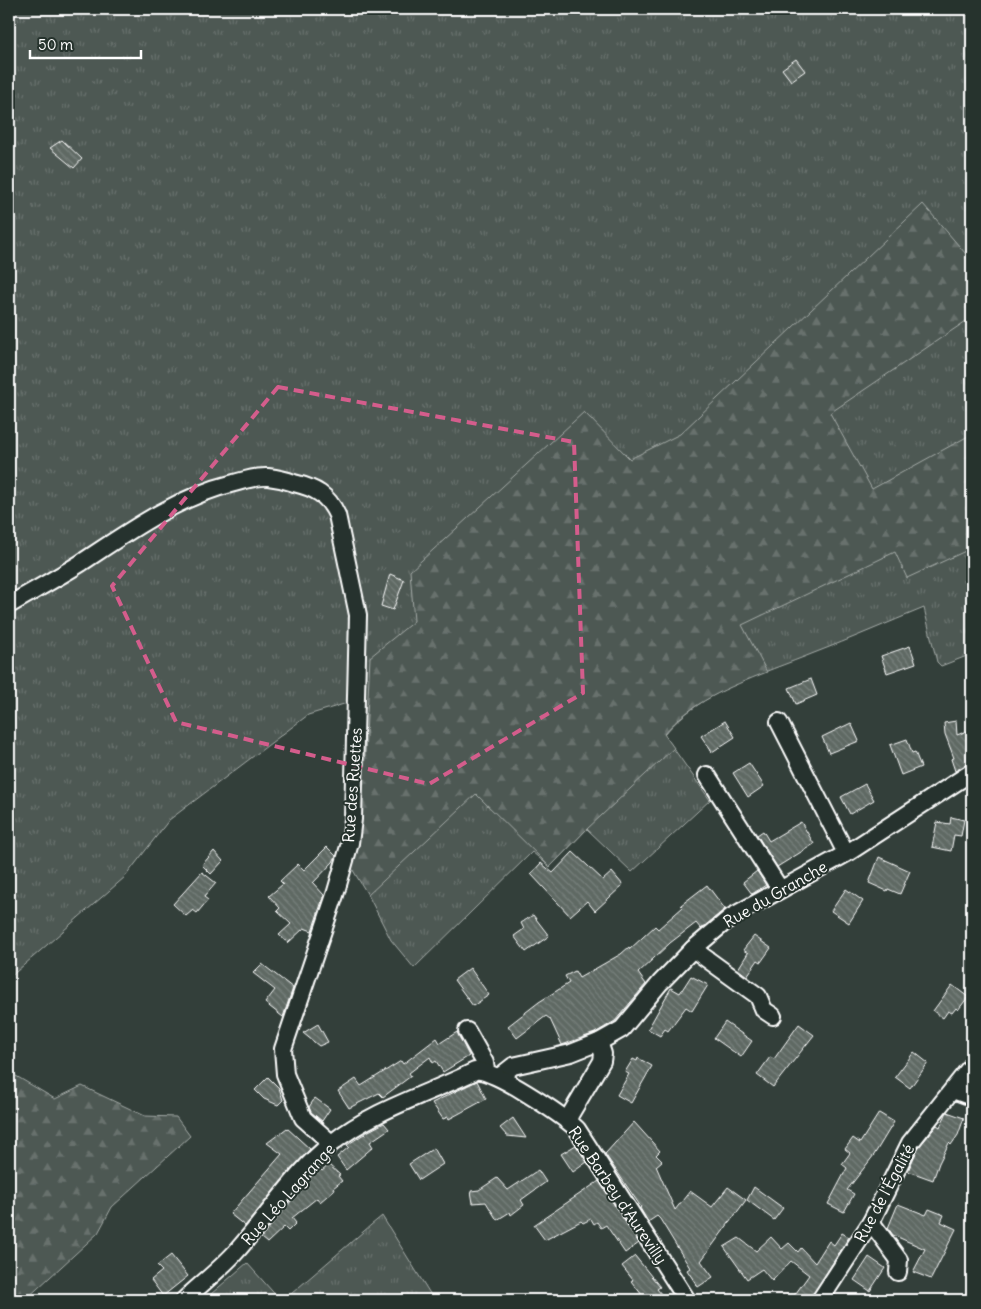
<svg xmlns="http://www.w3.org/2000/svg" width="981" height="1309" viewBox="0 0 981 1309" font-family="Delius,sans-serif">
<style>
.grass{fill:url(#grass-tufts);stroke:#a6aca9}
.forest{fill:url(#forest-firs);stroke:#a6aca9}
.building{fill:url(#building-back-hatch);stroke:#fff}
.lines{fill:none;stroke-linecap:round;stroke-linejoin:round}
.minor-casing{stroke:#fff;stroke-width:20}
.minor{stroke:#26332d;stroke-width:16}
.marked{fill:none;stroke:#d45d8c;stroke-width:4;stroke-dasharray:10 6;stroke-linejoin:round}
.labels{text-anchor:middle;dominant-baseline:central;stroke-width:4;stroke-linejoin:round;paint-order:stroke}
.street-label{font-size:16px;fill:#fff;stroke:#26332d}
</style>
<defs>
<pattern id="grass-tufts" width="24" height="20" patternUnits="userSpaceOnUse" patternTransform="scale(1.25)"><rect width="24" height="20" fill="#4d5853"/><path d="M3 7l-1-3M5 7V3M7 7l1-3M15 17l-1-3M17 17v-4M19 17l1-3" fill="none" stroke="#68716d"/></pattern>
<pattern id="forest-firs" width="22" height="20" patternUnits="userSpaceOnUse" patternTransform="scale(1.25)"><rect width="22" height="20" fill="#4d5853"/><path d="M5 1l3.5 6h-7zM16 11l3.5 6h-7z" fill="#68716d"/></pattern>
<pattern id="building-back-hatch" width="6" height="6" patternUnits="userSpaceOnUse" patternTransform="scale(1.25)"><rect width="6" height="6" fill="#5f6964"/><path d="M-1 5l2 2M0 0l6 6M5-1l2 2" fill="none" stroke="#77807b"/></pattern>
</defs>
<rect width="100%" height="100%" fill="#333f3a"/>
<filter id="ink" filterUnits="userSpaceOnUse"><feTurbulence type="fractalNoise" baseFrequency=".02" numOctaves="2"/><feDisplacementMap in="SourceGraphic" scale="10" xChannelSelector="R" yChannelSelector="G"/><feConvolveMatrix kernelMatrix="1 2 1 2 8 2 1 2 1" color-interpolation-filters="sRGB"/></filter>
<g filter="url(#ink)">
<g class="grass">
<path d="M9 9H972V654L941 666 937 662 924 608C887 623 851 639 814 653 762 674 700 691 664 735L710 800 632 872 587 829 550 867 532 852 414 968 391 940 361 881 346 860 357 700 308 715 169 820 125 877 9 978Z"/>
<path d="M382 1216 434 1300H284L371 1225Z"/>
<path d="M247 1263 280 1300H204Z"/>
</g>
<g class="forest">
<path d="M923 204 972 261V317L830 413 872 489 972 434V548L907 578 895 552 742 625 767 672C729 687 690 703 664 734L674 748 587 829 550 867 476 794 368 895 351 867 362 814 370 657 414 621 410 571 584 412 630 459 680 434Z"/>
<path d="M16 1076 55 1099 82 1086 145 1116 176 1117 190 1136 112 1207 98 1233 25 1300H9V1082Z"/>
</g>
<g class="building">
<path d="M796 59 805 71 791 81 782 69Z"/>
<path d="M62 140 82 159 74 168 50 148Z"/>
<path d="M390 574 404 580 393 610 381 606Z"/>
<path d="M910 646 916 663 887 673 881 656Z"/>
<path d="M811 679 817 695 796 704 789 688Z"/>
<path d="M725 721 735 737 712 752 701 736Z"/>
<path d="M956 721 957 735 972 729V762L955 771 951 759 954 758 945 734 944 723Z"/>
<path d="M851 723 859 741 829 753 822 737Z"/>
<path d="M907 739 912 753 915 752 921 767 901 775 890 745Z"/>
<path d="M749 763 764 786 748 797 733 773Z"/>
<path d="M865 784 874 800 850 814 841 797Z"/>
<path d="M951 817 964 820 961 836 954 835 951 851 932 847 937 822 950 824Z"/>
<path d="M801 822 814 844 777 867 757 835 763 831 769 841Z"/>
<path d="M327 847 336 856 333 862 313 883 324 895 312 931 304 928 288 943 279 935 291 924 277 911 280 908 269 896 283 884 280 881 298 864 304 870Z"/>
<path d="M214 851 223 861 211 874 202 865Z"/>
<path d="M573 852 603 880 612 872 623 885 595 911 587 901 570 916 531 874 541 863 553 873Z"/>
<path d="M879 857 910 871 900 894 888 889 887 891 869 883Z"/>
<path d="M757 871 766 885 752 894 743 882Z"/>
<path d="M202 872 216 883 204 897 208 900 197 913 193 910 186 916 173 904Z"/>
<path d="M707 885 725 909 701 929 696 923 670 943 638 973 646 984 615 1021 595 1033 562 1045 550 1019 546 1016 517 1038 508 1026 539 1002 569 983 565 976 575 971 579 978 621 954 629 947 630 949 655 926 658 929 683 907 681 905Z"/>
<path d="M846 889 863 901 849 923 831 911Z"/>
<path d="M533 915 549 936 526 952 514 936 524 929 521 923Z"/>
<path d="M754 936 771 948 761 962 758 960 747 976 738 969 748 953 743 950Z"/>
<path d="M262 964 293 988 283 1017 265 1003 275 990 253 973Z"/>
<path d="M470 968 489 995 473 1006 454 980Z"/>
<path d="M691 976 708 985 692 1011 686 1007 668 1031 665 1029 660 1036 648 1029 671 988 680 993Z"/>
<path d="M952 985 968 997 958 1010 956 1008 952 1013 948 1011 943 1018 933 1011Z"/>
<path d="M725 1022 752 1041 741 1057 714 1038Z"/>
<path d="M318 1024 328 1042 319 1046 303 1033Z"/>
<path d="M799 1024 814 1035 773 1087 757 1075 770 1057 774 1059Z"/>
<path d="M457 1032 469 1056 443 1072 436 1061 433 1063 430 1057 409 1073 411 1076 383 1097 379 1093 349 1108 338 1091 356 1079 361 1086 401 1061 403 1064 437 1038 440 1043Z"/>
<path d="M914 1052 928 1063 910 1088 895 1077Z"/>
<path d="M638 1058 652 1066 631 1103 617 1095 629 1074 625 1072 633 1059 637 1061Z"/>
<path d="M268 1077 279 1088 283 1100 278 1105 264 1099 255 1090Z"/>
<path d="M477 1081 486 1099 449 1119 448 1117 443 1119 432 1103Z"/>
<path d="M315 1098 330 1109 322 1121 311 1112 309 1107Z"/>
<path d="M947 1112 964 1118 958 1135 951 1145 949 1143 939 1163 933 1180 908 1171 918 1148 937 1125 940 1127Z"/>
<path d="M879 1113 894 1122 874 1155 847 1190 854 1194 844 1212 828 1204 847 1168 842 1164 850 1153 845 1149 853 1138 860 1143Z"/>
<path d="M513 1118 526 1138 507 1136 500 1128Z"/>
<path d="M634 1122 660 1151 656 1155 662 1161 656 1166 675 1210 690 1191 712 1207 728 1187 746 1200 701 1261 713 1277 698 1287 687 1270 690 1268 660 1219 657 1216 648 1222 640 1208 641 1207 605 1154Z"/>
<path d="M384 1123 389 1129 370 1142 373 1147 346 1170 337 1157 349 1147 347 1145 364 1134 366 1136 365 1133Z"/>
<path d="M287 1128 310 1149 245 1226 230 1214 282 1154 267 1143Z"/>
<path d="M576 1145 587 1162 573 1172 561 1154Z"/>
<path d="M434 1148 443 1164 419 1180 409 1164Z"/>
<path d="M329 1165 340 1175 338 1176 342 1181 333 1188 334 1190 320 1202 317 1198 292 1218 296 1223 288 1231 284 1227 267 1243 261 1238 313 1174 319 1168 322 1171Z"/>
<path d="M538 1170 546 1182 521 1200 524 1205 511 1215 510 1212 497 1220 486 1202 473 1203 471 1191 479 1190 497 1178 508 1190Z"/>
<path d="M599 1181 639 1243 625 1253 606 1225 601 1228 597 1222 594 1224 591 1219 583 1223 581 1221 545 1240 534 1225Z"/>
<path d="M754 1187 783 1208 774 1220 747 1200Z"/>
<path d="M898 1204 926 1215 929 1209 944 1215 941 1222 956 1229 931 1279 913 1272 925 1249 893 1235 888 1228Z"/>
<path d="M842 1233 849 1237 810 1300H791L809 1275 791 1261 772 1281 762 1269 747 1279 724 1247 739 1238 756 1251 771 1237 782 1249 789 1243 798 1252 801 1248 815 1263 829 1241 834 1245Z"/>
<path d="M171 1255 188 1276 163 1296 151 1280 162 1271 157 1266Z"/>
<path d="M635 1256 660 1287 657 1289 666 1300H646L631 1281 633 1280 622 1266Z"/>
<path d="M869 1257 885 1268 870 1291 854 1280Z"/>
</g>
<g class="lines">
<g class="minor-casing">
<g id="minor">
<path d="M9 605C33 591 57 578 81 563 129 531 177 497 234 483 245 480 257 476 268 477 277 478 286 480 294 483 315 488 328 495 337 515L358 615 353 819 350 843 335 895 283 1049 285 1074 303 1118 331 1143"/>
<path d="M779 722 846 853"/>
<path d="M707 775 780 889"/>
<path d="M693 949 758 996 764 1010 773 1016"/>
<path d="M467 1031 485 1063 486 1071"/>
<path d="M499 1077 513 1066 571 1053 599 1042 622 1029 660 983 693 949 731 917 849 852 972 772"/>
<path d="M953 1090 972 1097"/>
<path d="M567 1120 602 1061 603 1054 599 1042"/>
<path d="M871 1222 899 1260 898 1272"/>
<path d="M184 1300C200 1285 219 1270 234 1254 266 1219 296 1171 332 1143 373 1110 428 1094 475 1071 492 1067 563 1116 577 1129L687 1300"/>
<path d="M820 1300 871 1222 910 1143 972 1065"/>
</g>
</g>
<use href="#minor" class="minor"/>
</g>
</g>
<path class="marked" d="M278 387 574 442 583 693 429 784 176 722 112 586Z"/>
<g class="labels">
<g class="street-label">
<text transform="translate(352 785) rotate(-86)">Rue des Ruettes</text>
<text transform="translate(775 894) rotate(-30)">Rue du Granche</text>
<text transform="translate(884 1193) rotate(-62)">Rue de l'Égalité</text>
<text transform="translate(288 1194) rotate(-48)">Rue Léo Lagrange</text>
<text transform="translate(618 1195) rotate(56)">Rue Barbey d'Aurevilly</text>
</g>
</g>
<rect width="981" height="1309" fill="none" stroke="#26332d" stroke-width="30"/>
<rect x="15" y="15" width="951" height="1279" fill="none" stroke="#fff" stroke-width="2" filter="url(#ink)"/>
<path d="M30 50v8h111v-8" fill="none" stroke="#ffffff" stroke-width="2.5"/>
<text x="38" y="50" font-size="15" fill="#ffffff" stroke="#26332d" stroke-width="4" paint-order="stroke">50 m</text>
</svg>
